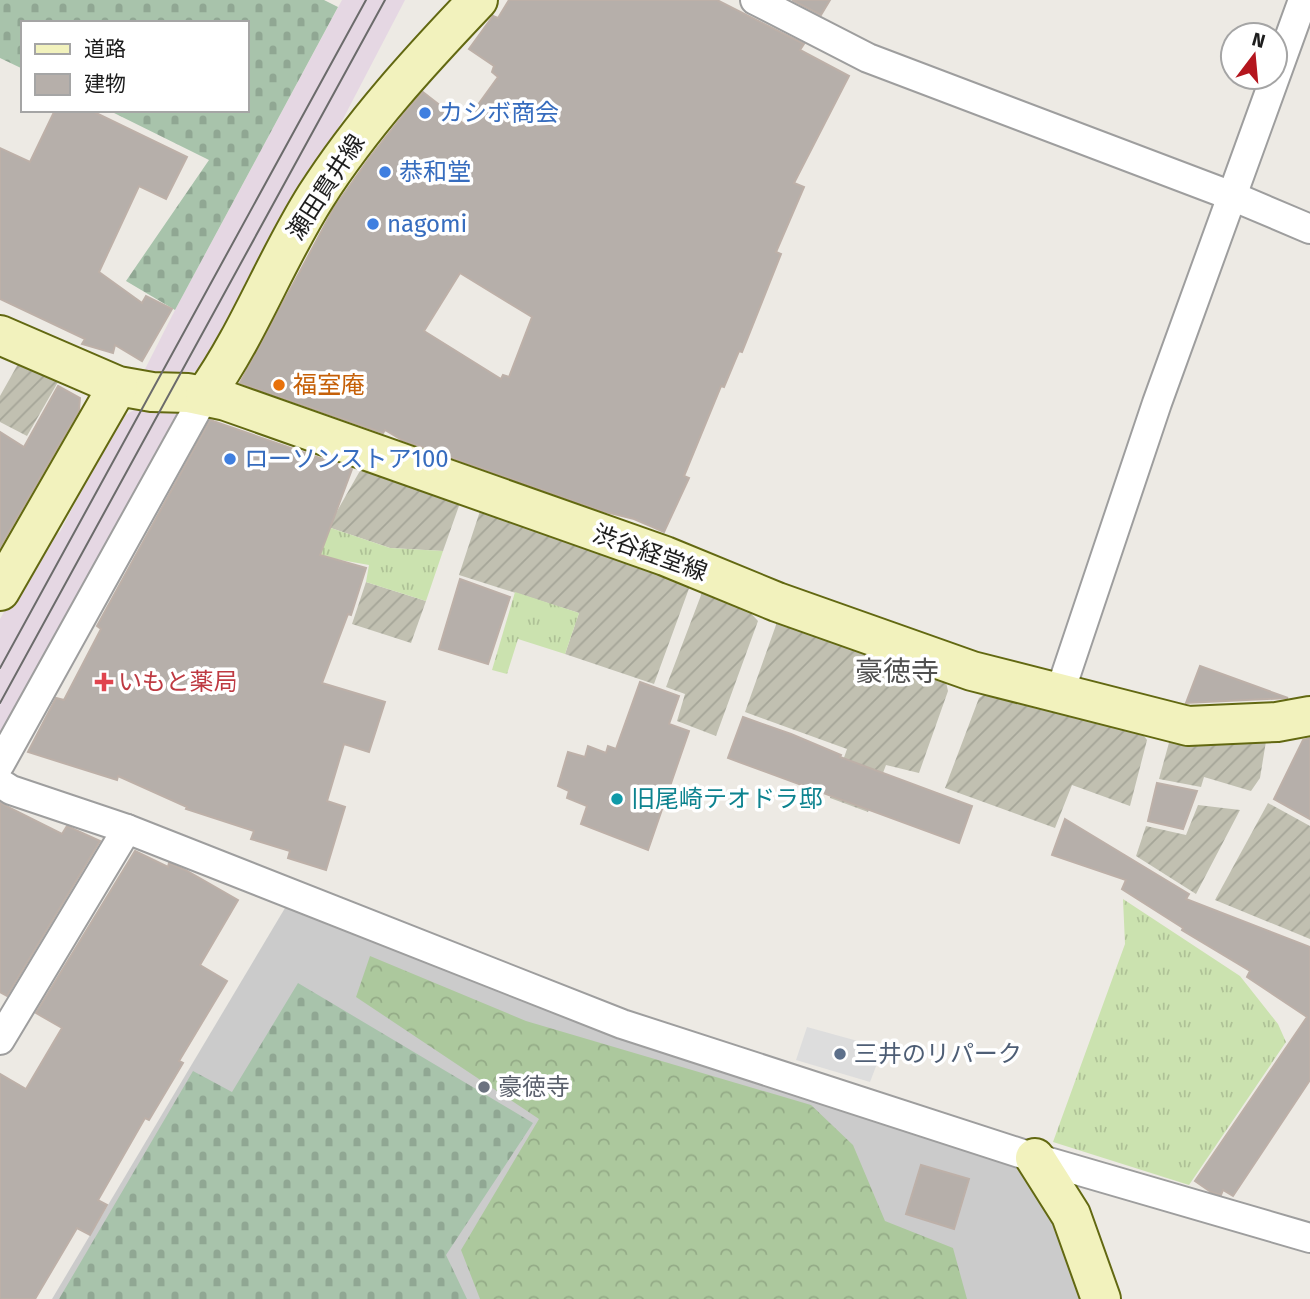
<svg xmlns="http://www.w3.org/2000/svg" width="1310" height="1299" viewBox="0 0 1310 1299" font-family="'Fira Sans','Noto Sans JP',sans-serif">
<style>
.religious{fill:#cbcbcb}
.railway{fill:#e5d7e3}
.construction{fill:url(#construction-furrows)}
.grass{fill:url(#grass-tufts)}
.forest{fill:url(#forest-crowns)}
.cemetery{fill:url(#cemetery-stones)}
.parking{fill:#ddd}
.building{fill:#b6afaa;stroke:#bdb0a8;stroke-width:2;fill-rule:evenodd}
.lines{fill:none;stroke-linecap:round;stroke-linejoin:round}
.street-casing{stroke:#9e9e9e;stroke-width:32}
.secondary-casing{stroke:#626811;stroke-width:42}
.street{stroke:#fff;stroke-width:28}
.secondary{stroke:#f2f2bd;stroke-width:38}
.tram{stroke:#6b6b6b;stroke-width:2}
.shop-dot{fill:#3f7fe0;stroke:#fff;stroke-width:2.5}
.food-dot{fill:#e8710a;stroke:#fff;stroke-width:2.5}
.health-dot{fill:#e0444e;stroke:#fff;stroke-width:2.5}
.culture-dot{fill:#0f9aa8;stroke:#fff;stroke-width:2.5}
.service-dot{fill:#5c6f8a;stroke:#fff;stroke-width:2.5}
.worship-dot{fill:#6b7280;stroke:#fff;stroke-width:2.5}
.labels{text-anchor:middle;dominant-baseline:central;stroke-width:7;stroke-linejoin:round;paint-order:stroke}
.shop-label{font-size:24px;fill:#366cbe;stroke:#fff;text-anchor:start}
.street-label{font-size:24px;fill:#1d1d1d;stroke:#fff}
.food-label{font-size:24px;fill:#c56008;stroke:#fff;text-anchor:start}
.health-label{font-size:24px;fill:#be3a42;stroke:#fff;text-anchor:start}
.culture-label{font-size:24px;fill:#0d838f;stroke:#fff;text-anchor:start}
.service-label{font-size:24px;fill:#4e5e75;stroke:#fff;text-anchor:start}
.worship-label{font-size:24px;fill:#5b616d;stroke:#fff;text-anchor:start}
.quarter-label{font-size:28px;fill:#505050;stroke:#fff}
</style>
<defs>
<pattern id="construction-furrows" width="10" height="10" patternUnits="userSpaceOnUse" patternTransform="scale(1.75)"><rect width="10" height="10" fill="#c1c0b1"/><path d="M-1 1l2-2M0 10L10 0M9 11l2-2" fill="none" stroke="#a5a598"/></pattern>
<pattern id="grass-tufts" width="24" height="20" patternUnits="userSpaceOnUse" patternTransform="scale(1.75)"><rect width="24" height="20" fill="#cbe2af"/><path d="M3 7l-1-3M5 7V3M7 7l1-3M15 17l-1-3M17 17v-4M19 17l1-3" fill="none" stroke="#aec196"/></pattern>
<pattern id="forest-crowns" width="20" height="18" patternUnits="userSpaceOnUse" patternTransform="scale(1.75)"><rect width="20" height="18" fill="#acc89d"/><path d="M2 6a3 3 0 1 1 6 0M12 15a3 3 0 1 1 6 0" fill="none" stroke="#94ab87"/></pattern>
<pattern id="cemetery-stones" width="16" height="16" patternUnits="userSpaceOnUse" patternTransform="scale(1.75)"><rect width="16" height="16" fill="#a8c3ab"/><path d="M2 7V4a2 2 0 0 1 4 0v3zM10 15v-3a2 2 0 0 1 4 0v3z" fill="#90a793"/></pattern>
</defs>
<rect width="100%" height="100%" fill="#edeae4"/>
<path class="religious" d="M288 903 1030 1166 1082 1299H52Z"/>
<g class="railway">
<path d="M342 0H405L305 192 199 371 146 375 143 373 175 310Z"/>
<path d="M168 409 182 413 0 737V619L44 541 60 532 119 419 134 410Z"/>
</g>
<g class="construction">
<path d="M18 364 58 382 27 436 0 422V396Z"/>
<path d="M361 469 460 503 443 551 390 548 328 527Z"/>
<path d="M481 508 691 583 654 684 565 654 579 613 459 575Z"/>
<path d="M366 582 426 601 411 643 352 624Z"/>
<path d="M703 590 745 607 758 621 716 736 677 721 685 694 666 687Z"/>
<path d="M781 611 943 669 948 691 919 773 886 765 868 812 830 798 847 749 745 712Z"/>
<path d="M990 691 1141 732 1147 740 1130 806 1072 785 1055 828 945 788 979 698Z"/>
<path d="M1267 735 1260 778 1251 791 1204 777 1201 787 1159 779 1170 739Z"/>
<path d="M1268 803 1310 826V939L1215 900Z"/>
<path d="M1198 805 1240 810 1196 894 1136 856 1146 826 1186 835Z"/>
</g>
<g class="grass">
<path d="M328 527 390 548 443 551 426 601 366 582 369 565 335 559 325 567 308 563Z"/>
<path d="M515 592 579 613 565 654 518 639 507 674 492 670Z"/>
<path d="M1123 899 1240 976 1278 1024 1286 1042 1189 1185 1053 1142 1125 944Z"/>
</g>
<path class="forest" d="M370 956 526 1021 811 1105 853 1145 885 1221 953 1248 967 1299H480L461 1250 539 1119 356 997Z"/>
<g class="cemetery">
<path d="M0 0H324L338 7 175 310 126 281 209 160 108 110H247V23H23V69L0 58Z"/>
<path d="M298 983 533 1123 446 1255 467 1299H59L193 1071 232 1092Z"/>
</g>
<path class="parking" d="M807 1027 883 1048 870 1082 796 1060Z"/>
<g class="building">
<path d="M509 0H717L804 44 800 50 849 76 794 183 804 187 776 252 781 254 742 352 739 351 724 387 721 386 684 476 689 478 664 532 634 519 602 511 402 440 385 430 383 433 240 383 334 208 370 157 409 108 423 92 464 124 498 77 492 72 494 66 469 49 493 16 498 18ZM460 273 532 317 509 377 503 375 501 379 424 331Z"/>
<path d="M792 0H830L821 15Z"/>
<path d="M55 110H90L187 157 166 199 139 186 99 272 142 303 146 296 172 309 142 361 115 345 113 353 82 344 85 339 0 299V148L30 162Z"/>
<path d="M58 386 80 398 79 410 0 547V432L24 447Z"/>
<path d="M210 420 352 469 320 555 366 568 351 615 348 614 322 683 385 702 369 752 344 744 327 801 345 807 326 870 288 858 290 851 251 839 254 831 186 809 187 807 118 776 117 780 28 752 56 698 64 700 101 629 97 626Z"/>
<path d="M460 579 510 597 488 664 439 649Z"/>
<path d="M1200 666 1288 698 1186 703Z"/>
<path d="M640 682 679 696 669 724 689 731 648 850 581 824 587 806 567 798 569 791 558 786 568 752 585 757 588 746 606 753 608 746 616 749Z"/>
<path d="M743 717 791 734 841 755 840 757 972 806 959 843 728 758Z"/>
<path d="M1310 738V819L1274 799 1303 740Z"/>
<path d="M1157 783 1197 791 1183 829 1148 821Z"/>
<path d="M0 803 62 834 67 826 100 841 7 996 0 992Z"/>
<path d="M1065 819 1189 894 1186 899 1310 947V1080L1233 1196 1223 1190 1221 1195 1211 1192 1195 1181 1307 1017 1247 977 1250 971 1182 930 1183 928 1122 889 1126 880 1052 855Z"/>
<path d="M135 851 168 867 169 863 187 871 238 900 200 965 227 981 179 1061 183 1063 149 1120 145 1118 98 1200 107 1205 90 1235 77 1228 35 1299H0V1074L26 1089 62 1028 36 1013Z"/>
<path d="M921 1165 969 1179 954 1229 906 1214Z"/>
</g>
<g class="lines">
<g class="street-casing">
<g id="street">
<path d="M755 0 868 58 1232 196 1310 229"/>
<path d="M1059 695 1157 403 1303 0"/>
<path d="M0 764 205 395"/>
<path d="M0 783 11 790 127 829 622 1024 1035 1158 1310 1238"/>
<path d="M0 1040 127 829"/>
</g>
</g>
<g class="secondary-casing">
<g id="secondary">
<path d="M0 335 118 386 152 392 188 393 226 401 665 556 777 602 972 671 1188 726 1277 722 1310 716"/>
<path d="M205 395C249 333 275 261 316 196 362 124 419 62 478 0"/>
<path d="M0 591 118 386"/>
<path d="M1035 1158 1071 1215 1101 1299"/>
</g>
</g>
<use href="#street" class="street"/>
<use href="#secondary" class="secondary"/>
<g class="tram">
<path d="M0 668 366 0"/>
<path d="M0 703 385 0"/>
</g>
</g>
<g class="shop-dot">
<circle cx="425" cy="113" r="7"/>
<circle cx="385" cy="172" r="7"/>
<circle cx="373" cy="224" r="7"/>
<circle cx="230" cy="459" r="7"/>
</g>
<circle class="food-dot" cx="279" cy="385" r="7"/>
<path class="health-dot" d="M100.5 671.5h7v7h7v7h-7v7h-7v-7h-7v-7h7z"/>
<circle class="culture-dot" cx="617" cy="799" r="7"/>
<circle class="service-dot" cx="840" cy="1054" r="7"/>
<circle class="worship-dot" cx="484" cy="1087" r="7"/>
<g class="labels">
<g class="shop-label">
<text x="439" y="113">カシボ商会</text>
<text x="399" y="172">恭和堂</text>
<text x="387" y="224">nagomi</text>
<text x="244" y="459">ローソンストア100</text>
</g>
<g class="street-label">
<text transform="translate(326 187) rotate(-57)">瀬田貫井線</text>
<text transform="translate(650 553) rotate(20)">渋谷経堂線</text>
</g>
<g class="food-label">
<text x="293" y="385">福室庵</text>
</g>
<g class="health-label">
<text x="118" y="682">いもと薬局</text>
</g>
<g class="culture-label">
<text x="631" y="799">旧尾崎テオドラ邸</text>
</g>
<g class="service-label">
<text x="854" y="1054">三井のリパーク</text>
</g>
<g class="worship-label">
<text x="498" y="1087">豪徳寺</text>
</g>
<g class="quarter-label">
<text x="897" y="671">豪徳寺</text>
</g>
</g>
<rect x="21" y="21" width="228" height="91" fill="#ffffff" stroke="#a5a5a5" stroke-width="2"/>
<rect x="35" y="44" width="35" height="10" fill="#f2f2bd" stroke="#a5a5a5" stroke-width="2"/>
<text x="84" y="56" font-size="21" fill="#1d1d1d">道路</text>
<rect x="35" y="74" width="35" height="21" fill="#b6afaa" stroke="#a5a5a5" stroke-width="2"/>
<text x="84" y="91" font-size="21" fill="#1d1d1d">建物</text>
<g transform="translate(1254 56) rotate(16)"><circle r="33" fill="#ffffff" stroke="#a5a5a5" stroke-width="2"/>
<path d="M0-5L12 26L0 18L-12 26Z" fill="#b4161e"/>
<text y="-10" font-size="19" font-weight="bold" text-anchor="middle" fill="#1d1d1d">N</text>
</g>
</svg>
